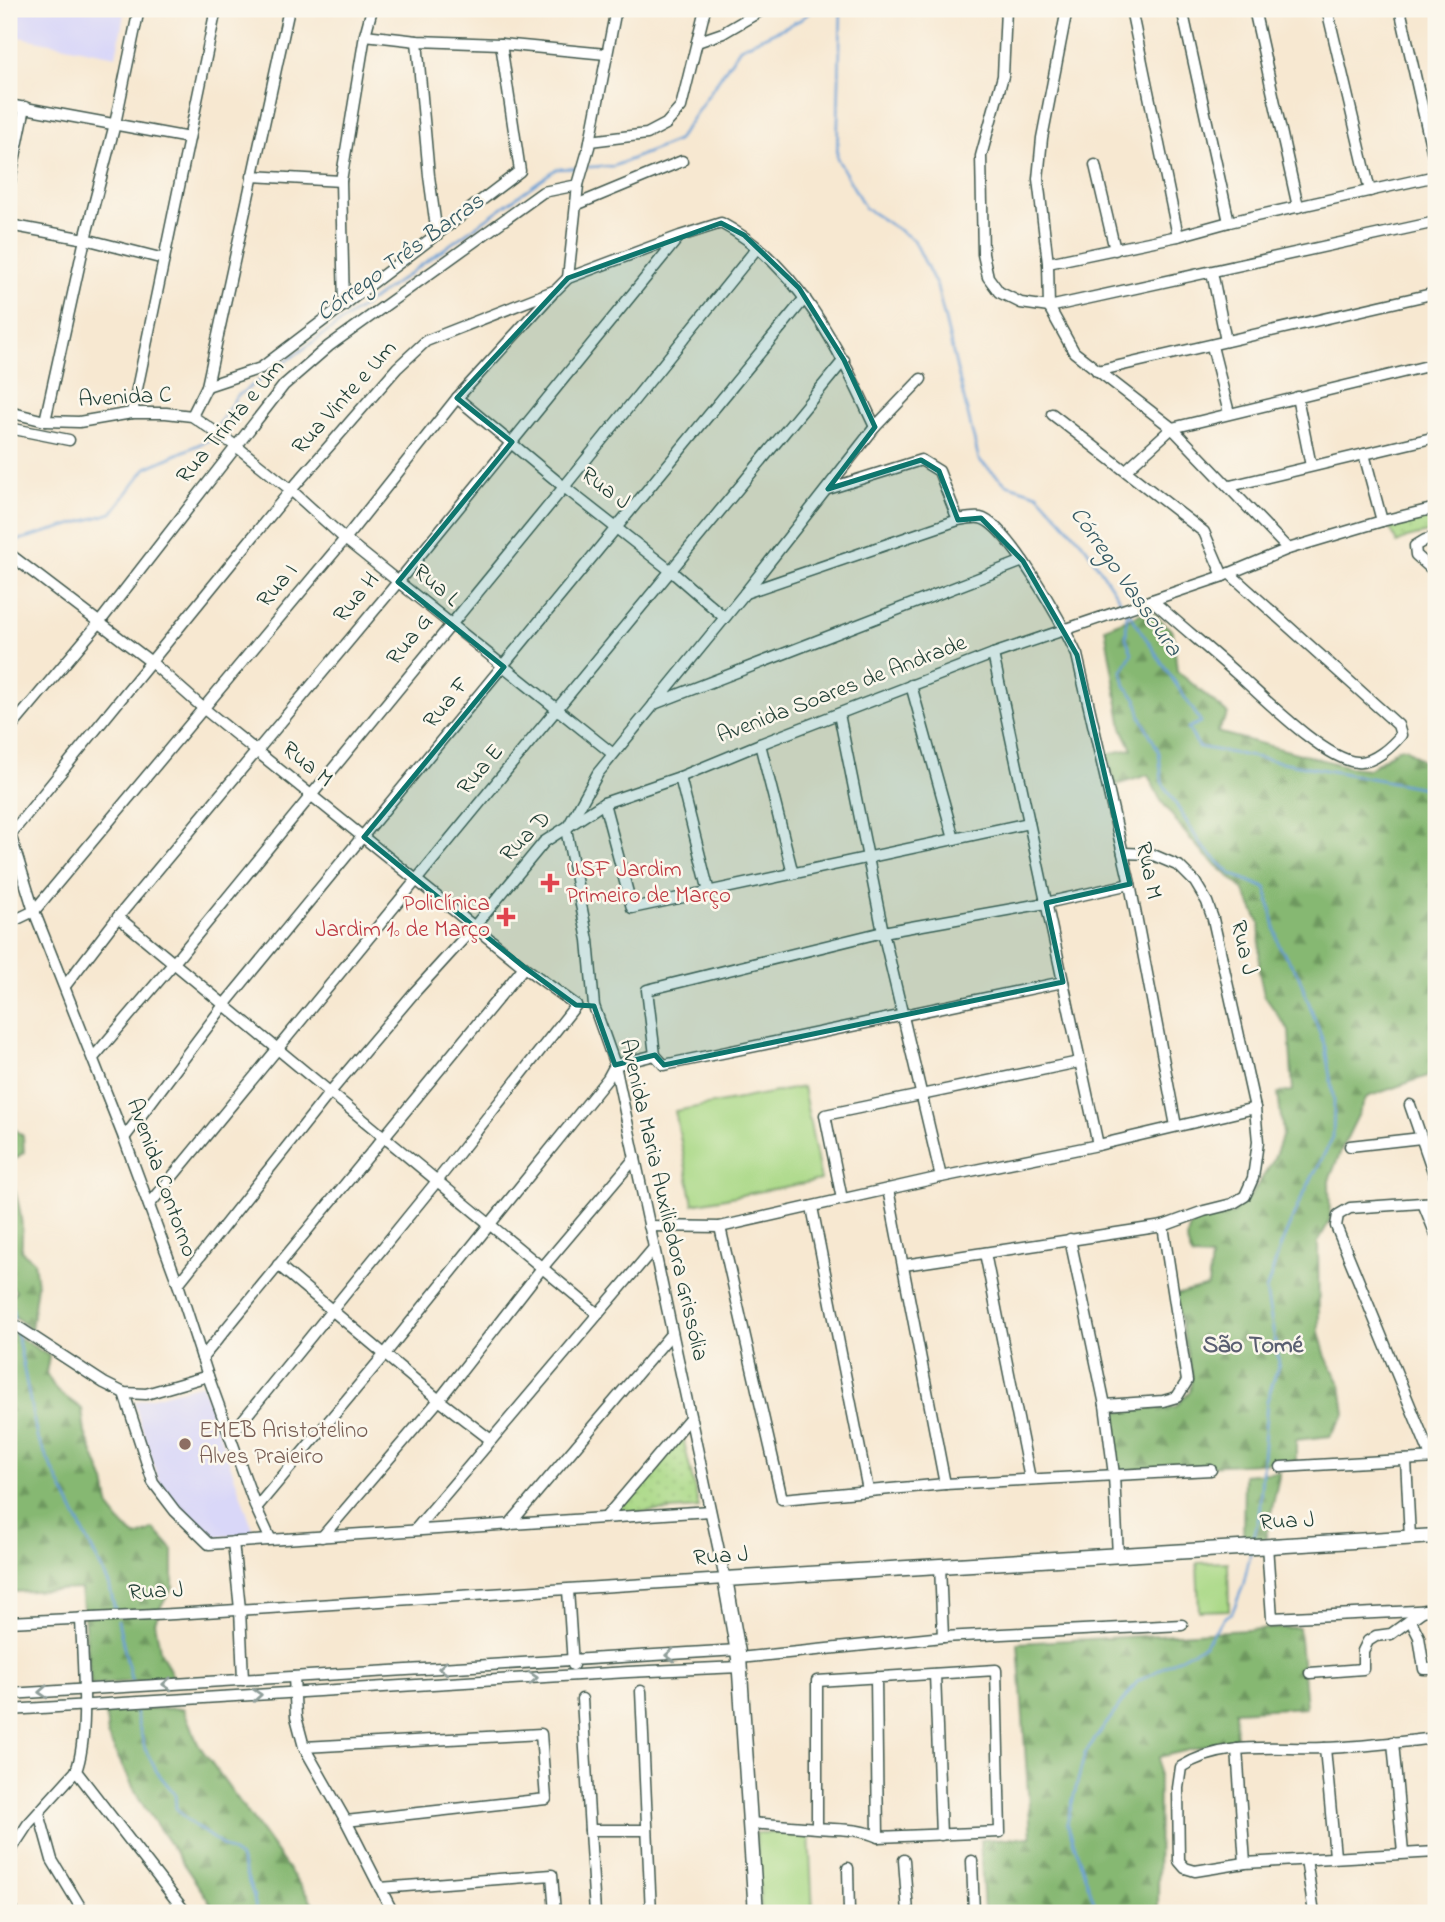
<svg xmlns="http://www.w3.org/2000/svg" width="1445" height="1922" viewBox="0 0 1445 1922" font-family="'Indie Flower',sans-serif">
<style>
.built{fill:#d9d7f8}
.grass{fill:#a9d885;stroke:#648a5c;stroke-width:2}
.forest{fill:url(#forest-firs);stroke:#527a53;stroke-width:2}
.park{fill:url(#park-dots);stroke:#648a5c;stroke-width:2}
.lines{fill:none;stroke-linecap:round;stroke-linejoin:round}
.stream{stroke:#679fd5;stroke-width:2.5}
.minor-casing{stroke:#3f574c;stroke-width:13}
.major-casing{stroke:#3f574c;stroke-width:17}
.minor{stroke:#fff;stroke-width:10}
.major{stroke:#fff;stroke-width:14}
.oneway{stroke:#8f9e9a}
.marked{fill:#0f766e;fill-opacity:0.2;stroke:#0f766e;stroke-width:5;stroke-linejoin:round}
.health-dot{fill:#e0444e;stroke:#fbf7ec;stroke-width:2.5}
.education-dot{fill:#8d6e63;stroke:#fbf7ec;stroke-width:2.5}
.labels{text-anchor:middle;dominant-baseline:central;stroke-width:5;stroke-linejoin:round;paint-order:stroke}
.street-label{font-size:23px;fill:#1f3d34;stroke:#fbf7ec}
.health-label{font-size:23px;fill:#be3a42;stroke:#fbf7ec;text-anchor:start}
.education-label{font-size:23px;fill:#785e54;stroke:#fbf7ec;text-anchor:start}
.water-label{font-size:24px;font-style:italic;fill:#355a64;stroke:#fbf7ec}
.neighbourhood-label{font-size:24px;font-weight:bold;fill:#5a5f71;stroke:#fbf7ec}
</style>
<defs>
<pattern id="forest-firs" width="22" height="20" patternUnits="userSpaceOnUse" patternTransform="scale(1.75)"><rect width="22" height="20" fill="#86b872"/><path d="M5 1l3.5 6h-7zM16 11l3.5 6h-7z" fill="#6d975e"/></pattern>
<pattern id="park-dots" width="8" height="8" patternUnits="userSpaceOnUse" patternTransform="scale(1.75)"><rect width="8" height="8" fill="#a9d885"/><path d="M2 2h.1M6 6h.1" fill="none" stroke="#91ba73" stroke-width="1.8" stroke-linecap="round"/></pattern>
</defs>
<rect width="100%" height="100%" fill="#fbf7ec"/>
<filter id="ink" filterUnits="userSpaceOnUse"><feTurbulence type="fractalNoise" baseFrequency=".0143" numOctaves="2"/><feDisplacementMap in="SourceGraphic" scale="14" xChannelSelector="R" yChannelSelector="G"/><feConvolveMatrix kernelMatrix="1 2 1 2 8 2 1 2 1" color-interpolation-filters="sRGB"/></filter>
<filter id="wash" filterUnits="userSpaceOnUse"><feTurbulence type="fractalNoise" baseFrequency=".00686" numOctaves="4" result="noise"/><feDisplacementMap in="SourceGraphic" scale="28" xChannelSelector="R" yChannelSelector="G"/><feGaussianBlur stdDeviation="1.57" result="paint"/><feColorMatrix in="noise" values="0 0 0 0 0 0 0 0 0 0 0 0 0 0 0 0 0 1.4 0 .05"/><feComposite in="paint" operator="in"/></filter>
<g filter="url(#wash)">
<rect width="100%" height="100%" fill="#f7e8d1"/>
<g class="built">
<path d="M9 9H125L116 56 9 35Z"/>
<path d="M202 1384 255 1535 210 1537 174 1503 160 1485 134 1402Z"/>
</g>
<g class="grass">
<path d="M803 1087 821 1180 693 1204 675 1111Z"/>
<path d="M1228 1562 1229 1610 1199 1611 1197 1563Z"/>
<path d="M756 1833H809L813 1913H761Z"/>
</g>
<g class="forest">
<path d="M1150 610 1173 632 1177 671 1228 714 1217 732 1350 767 1369 769 1399 748H1406L1436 773V1073L1367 1097 1342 1148 1329 1181 1330 1220 1318 1242 1319 1332 1326 1357 1341 1385 1345 1414 1330 1436 1296 1440V1461L1118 1471 1110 1414 1117 1411 1175 1407 1190 1392 1192 1374 1175 1295 1208 1286 1211 1258 1193 1257C1184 1242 1186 1232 1195 1218L1232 1214 1251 1195 1273 1161 1283 1134 1278 1093 1293 1091 1289 1031 1264 995 1259 972 1260 924 1243 889 1204 854 1182 829 1160 799 1148 775 1116 785 1106 754 1132 749 1122 728 1105 628Z"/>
<path d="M9 1124 23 1136 24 1152 9 1164Z"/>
<path d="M9 1172C18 1199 25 1222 21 1251L34 1261 37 1285 31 1330 9 1311V1301L16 1291 9 1284Z"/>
<path d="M9 1331 49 1356 46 1373 56 1390 82 1409 85 1433 105 1482 110 1509 125 1528 137 1537 154 1529 173 1550V1587L162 1604 155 1622 160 1650 173 1677 91 1685 81 1589 9 1592V1481L12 1469 9 1465Z"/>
<path d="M1280 1472 1265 1541 1243 1543 1244 1475Z"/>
<path d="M1299 1627 1306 1707 1235 1711 1236 1739 1159 1757 1158 1911 984 1913 980 1840 1031 1837 1018 1643Z"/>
<path d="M183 1708 198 1744 320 1913H217L139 1799 108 1737 106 1716 102 1711Z"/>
</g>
<g class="park">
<path d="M1436 515V531L1407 538 1397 543 1389 526Z"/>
<path d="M682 1433 699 1508 613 1514Z"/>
</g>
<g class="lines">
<g class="stream">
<path d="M841 9 837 158 865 208 914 240 937 287 979 460 1006 484 1038 494 1085 546 1124 606"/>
<path d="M588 167 614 166 677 141 740 48 800 20 814 9"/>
<path d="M216 429 236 397 556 169 581 168"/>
<path d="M9 543 112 513 146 468 209 440 213 434"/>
<path d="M1127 611 1126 638 1132 653 1122 671 1125 686 1136 698 1141 717 1159 752 1162 782 1201 845 1231 874 1266 888 1279 946 1299 976 1325 1047 1334 1101 1333 1137 1299 1203 1281 1245 1266 1291 1279 1363 1267 1401 1259 1516 1253 1541"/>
<path d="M1128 611 1201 722 1188 728 1199 747 1436 790"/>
<path d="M9 1283 14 1319"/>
<path d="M16 1329 37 1437 109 1584 116 1614"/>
<path d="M118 1621 132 1683"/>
<path d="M134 1707 145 1749 157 1772 175 1794 176 1808 188 1821 240 1858 253 1894 257 1913"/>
<path d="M1098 1913 1067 1823 1085 1753 1137 1682 1204 1645 1224 1618 1232 1613 1243 1586 1251 1551"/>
</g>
</g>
</g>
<g filter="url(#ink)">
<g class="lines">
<g class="minor-casing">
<g id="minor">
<path d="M1006 9 1003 76 981 156 983 254 988 277 999 292 1021 303 1049 307 1436 222"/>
<path d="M1067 9 1042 138 1038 179 1048 263 1049 307 1074 352 1172 428 1288 549"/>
<path d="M1131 9 1178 236"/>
<path d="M1182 9 1229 222"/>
<path d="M1254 9 1298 207"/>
<path d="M1327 9 1370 191"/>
<path d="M1400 9 1436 168"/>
<path d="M365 35 417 41 501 44 606 54"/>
<path d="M417 41 429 176 437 235"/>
<path d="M697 42 723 33 764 9"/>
<path d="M9 105 189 138"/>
<path d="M590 141 647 134 666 124 681 107 705 9"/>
<path d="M1095 165 1115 250"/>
<path d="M252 176 341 181"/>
<path d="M9 186 25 107"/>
<path d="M576 205 682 161"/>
<path d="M9 225 85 239 164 259"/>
<path d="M1048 263 1178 236 1229 222 1436 176"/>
<path d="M1212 272 1226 341"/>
<path d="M568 278 578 185 589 147 616 9"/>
<path d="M344 306 341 181 365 35 372 9"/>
<path d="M1212 346 1229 413"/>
<path d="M1097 371 1436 293"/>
<path d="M207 386 261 368 520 171 501 44"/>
<path d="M1297 397 1311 466"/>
<path d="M457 398 564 487 671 571 724 617"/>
<path d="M9 412 45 421 79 422 132 413H166L192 416 236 446 291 490 345 539 613 754"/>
<path d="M132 413 216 9"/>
<path d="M1052 414 1204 532 1223 576"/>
<path d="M192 416 207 386 289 9"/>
<path d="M45 421 85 239 115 124 139 9"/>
<path d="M9 428 69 440"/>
<path d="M1364 454 1382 521"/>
<path d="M1126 470 1172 428 1436 364"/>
<path d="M1230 486 1436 437"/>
<path d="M828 489 921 460 939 471 958 520"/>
<path d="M1436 537 1425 540 1415 546 1416 555 1436 573"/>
<path d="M12 556 151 662 203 708 524 967 576 1005"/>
<path d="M745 593 958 520C964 519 973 517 980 518 1008 523 1064 627 1077 655L1130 884 1176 1126"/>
<path d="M1152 600C1180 625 1209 649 1237 674 1262 696 1325 760 1357 762 1373 764 1392 746 1401 735L1398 725 1229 573"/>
<path d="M993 654 1098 1145"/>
<path d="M911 685 954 839"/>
<path d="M654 704 1023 561"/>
<path d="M839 714 883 932 941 1177"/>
<path d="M9 730 99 623 284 385 329 346 543 192 578 185"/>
<path d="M760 744 793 874"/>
<path d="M680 777 709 892"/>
<path d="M604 803 632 908 1029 823"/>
<path d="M568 827 598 773 745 593 875 427 921 379"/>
<path d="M10 834 34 911 124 1138 178 1284 208 1376 256 1508 270 1538"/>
<path d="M9 836 291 490 397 368 426 341 556 290 568 278 680 236 721 223C800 265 839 350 875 427"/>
<path d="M118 917 598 1314"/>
<path d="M9 923 34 911 345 539 457 398 552 294"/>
<path d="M1063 982 664 1065 655 1055 647 990 883 932 1046 903 1130 884"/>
<path d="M65 986 118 917 398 582 678 238"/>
<path d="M93 1058 173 964 564 487 757 248"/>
<path d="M1410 1105 1436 1180"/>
<path d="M124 1138 224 1005 805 298"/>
<path d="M1350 1146 1421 1138"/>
<path d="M888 1189 945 1484"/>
<path d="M842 1199 825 1115 1079 1062"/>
<path d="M1423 1203 1436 1235"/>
<path d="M149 1205 844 360"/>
<path d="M812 1207 868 1490"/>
<path d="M649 1226 720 1227 941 1177 1098 1145 1255 1108"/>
<path d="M720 1227 782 1499 945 1484 1211 1470"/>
<path d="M1070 1239 1105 1405 1114 1475 1118 1556"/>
<path d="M985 1253 1030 1479"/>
<path d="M278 1265 439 1400 491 1440"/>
<path d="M904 1265 1163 1226 1204 1211 1232 1204 1245 1196 1253 1178 1258 1142 1255 1108 1213 919 1207 902 1195 882 1179 866 1151 854 1123 853"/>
<path d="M178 1284 331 1091 413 994 474 927 544 842 604 803 680 777 760 744 993 654 1223 576 1288 549 1382 521 1436 508"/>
<path d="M9 1321 104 1383 124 1393 146 1394 208 1376"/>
<path d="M202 1358 524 967"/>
<path d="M124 1393 153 1482 175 1511 209 1544 710 1511"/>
<path d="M1105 1405 1163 1401 1177 1397 1187 1381 1163 1226"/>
<path d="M230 1436 437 1181 576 1005"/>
<path d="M1432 1459 1336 1226 1338 1215 1350 1208 1436 1202"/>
<path d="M1406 1460 1410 1537"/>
<path d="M1281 1467 1436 1458"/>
<path d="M256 1508 385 1354 608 1078 615 1065 655 1055"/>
<path d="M606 1517 690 1418"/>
<path d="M509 1525 672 1333"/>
<path d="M415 1530 654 1248"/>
<path d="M322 1537 439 1400 542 1268 635 1158"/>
<path d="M233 1542 240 1609 243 1680"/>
<path d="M1267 1545 1272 1618 1436 1610"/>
<path d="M940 1566 943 1637"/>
<path d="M568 1590 573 1665"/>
<path d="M81 1618C82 1658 90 1735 76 1771L186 1913"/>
<path d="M1411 1621 1419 1637 1424 1669H1436"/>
<path d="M9 1622 174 1614 725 1579 615 1065 594 1006 588 940 566 829"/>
<path d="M739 1658 943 1637 1182 1625"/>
<path d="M1310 1673 1363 1669V1651L1368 1641 1376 1636 1391 1634 1424 1610"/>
<path d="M935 1674 941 1835"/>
<path d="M294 1677 296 1717 304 1747 346 1821 393 1913"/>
<path d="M876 1677 878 1837"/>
<path d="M641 1691 651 1913"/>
<path d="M9 1694 738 1650"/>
<path d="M582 1699 595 1913"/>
<path d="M9 1710 628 1672 740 1667"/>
<path d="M1436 1738C1399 1742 1361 1747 1323 1748 1277 1750 1223 1740 1181 1767L1178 1788 1179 1861 1185 1868 1195 1871 1245 1863 1436 1852"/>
<path d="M1393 1742 1403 1853"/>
<path d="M304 1747 541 1734 546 1799 346 1821"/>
<path d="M1325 1748 1335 1856"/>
<path d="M1237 1749 1245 1863"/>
<path d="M39 1813 52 1860 84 1913"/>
<path d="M750 1823 817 1828C838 1830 859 1828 878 1837L1000 1832 996 1670 817 1681V1828"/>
<path d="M590 1830H646"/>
<path d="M1306 1859 1314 1913"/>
<path d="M904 1860 908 1913"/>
<path d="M972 1861 974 1913"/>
<path d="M848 1868 849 1913"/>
<path d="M9 1871 11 1850 28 1824 76 1771"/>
<path d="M9 1884 12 1913"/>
<path d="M380 1888 552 1875 555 1913"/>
</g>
</g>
<g class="major-casing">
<path id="major" d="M756 1913 739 1658 725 1579 1436 1536"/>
</g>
<use href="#minor" class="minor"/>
<use href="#major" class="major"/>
</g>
<defs><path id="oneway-chevron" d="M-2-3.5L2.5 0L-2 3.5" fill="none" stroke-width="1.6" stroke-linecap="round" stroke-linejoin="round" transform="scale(1.75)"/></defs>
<g class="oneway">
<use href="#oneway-chevron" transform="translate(670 1655) rotate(177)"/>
<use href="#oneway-chevron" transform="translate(443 1668) rotate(177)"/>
<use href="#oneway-chevron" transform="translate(533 1678) rotate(-4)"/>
<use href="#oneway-chevron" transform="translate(167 1684) rotate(177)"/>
<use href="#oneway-chevron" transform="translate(43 1692) rotate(177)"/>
<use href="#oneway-chevron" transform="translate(257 1695) rotate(-4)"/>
</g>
</g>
<path class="marked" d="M721 223 744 235 799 288 844 360 875 427 828 489 921 460 939 471 958 520 981 518 1023 561 1077 655 1130 884 1046 903 1063 982 664 1065 655 1055 615 1065 594 1006 576 1005 524 967 364 837 504 667 398 582 512 442 457 398 568 278Z"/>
<g class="health-dot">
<path d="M546.5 872.5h7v7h7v7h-7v7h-7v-7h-7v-7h7z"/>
<path d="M502.5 906.5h7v7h7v7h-7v7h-7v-7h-7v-7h7z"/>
</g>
<circle class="education-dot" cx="185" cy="1444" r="7"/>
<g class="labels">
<g class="street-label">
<text transform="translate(125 398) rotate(-3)">Avenida C</text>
<text transform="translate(345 398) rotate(-48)">Rua Vinte e Um</text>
<text transform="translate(231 422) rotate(-50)">Rua Trinta e Um</text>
<text transform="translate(605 489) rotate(37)">Rua J</text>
<text transform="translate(278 586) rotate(-50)">Rua I</text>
<text transform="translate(436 586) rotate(40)">Rua L</text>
<text transform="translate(357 598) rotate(-50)">Rua H</text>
<text transform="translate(410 640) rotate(-51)">Rua G</text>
<text transform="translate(842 690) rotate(-21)">Avenida Soares de Andrade</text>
<text transform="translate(447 703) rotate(-51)">Rua F</text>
<text transform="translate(307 765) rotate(39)">Rua M</text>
<text transform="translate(481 770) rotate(-50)">Rua E</text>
<text transform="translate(526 837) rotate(-45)">Rua D</text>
<text transform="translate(1148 871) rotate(78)">Rua M</text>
<text transform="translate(1243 948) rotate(77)">Rua J</text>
<text transform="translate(161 1178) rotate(70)">Avenida Contorno</text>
<text transform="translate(663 1200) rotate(77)">Avenida Maria Auxiliadora Grissólia</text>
<text transform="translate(1287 1522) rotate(-3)">Rua J</text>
<text transform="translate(721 1557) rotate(-4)">Rua J</text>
<text transform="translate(156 1592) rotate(-3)">Rua J</text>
</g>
<g class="health-label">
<text x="566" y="870">USF Jardim<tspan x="566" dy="26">Primeiro de Março</tspan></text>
<text x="490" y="904" text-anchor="end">Policlínica<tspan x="490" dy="26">Jardim 1º de Março</tspan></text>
</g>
<g class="education-label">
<text x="199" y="1431">EMEB Aristotelino<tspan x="199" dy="26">Alves Praieiro</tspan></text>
</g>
<g class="water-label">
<text transform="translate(401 258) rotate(-36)">Córrego Três Barras</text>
<text transform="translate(1125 582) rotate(55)">Córrego Vassoura</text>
</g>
<g class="neighbourhood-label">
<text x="1253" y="1346">São Tomé</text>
</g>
</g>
<rect width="1445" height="1922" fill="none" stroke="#fbf7ec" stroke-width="35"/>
</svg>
